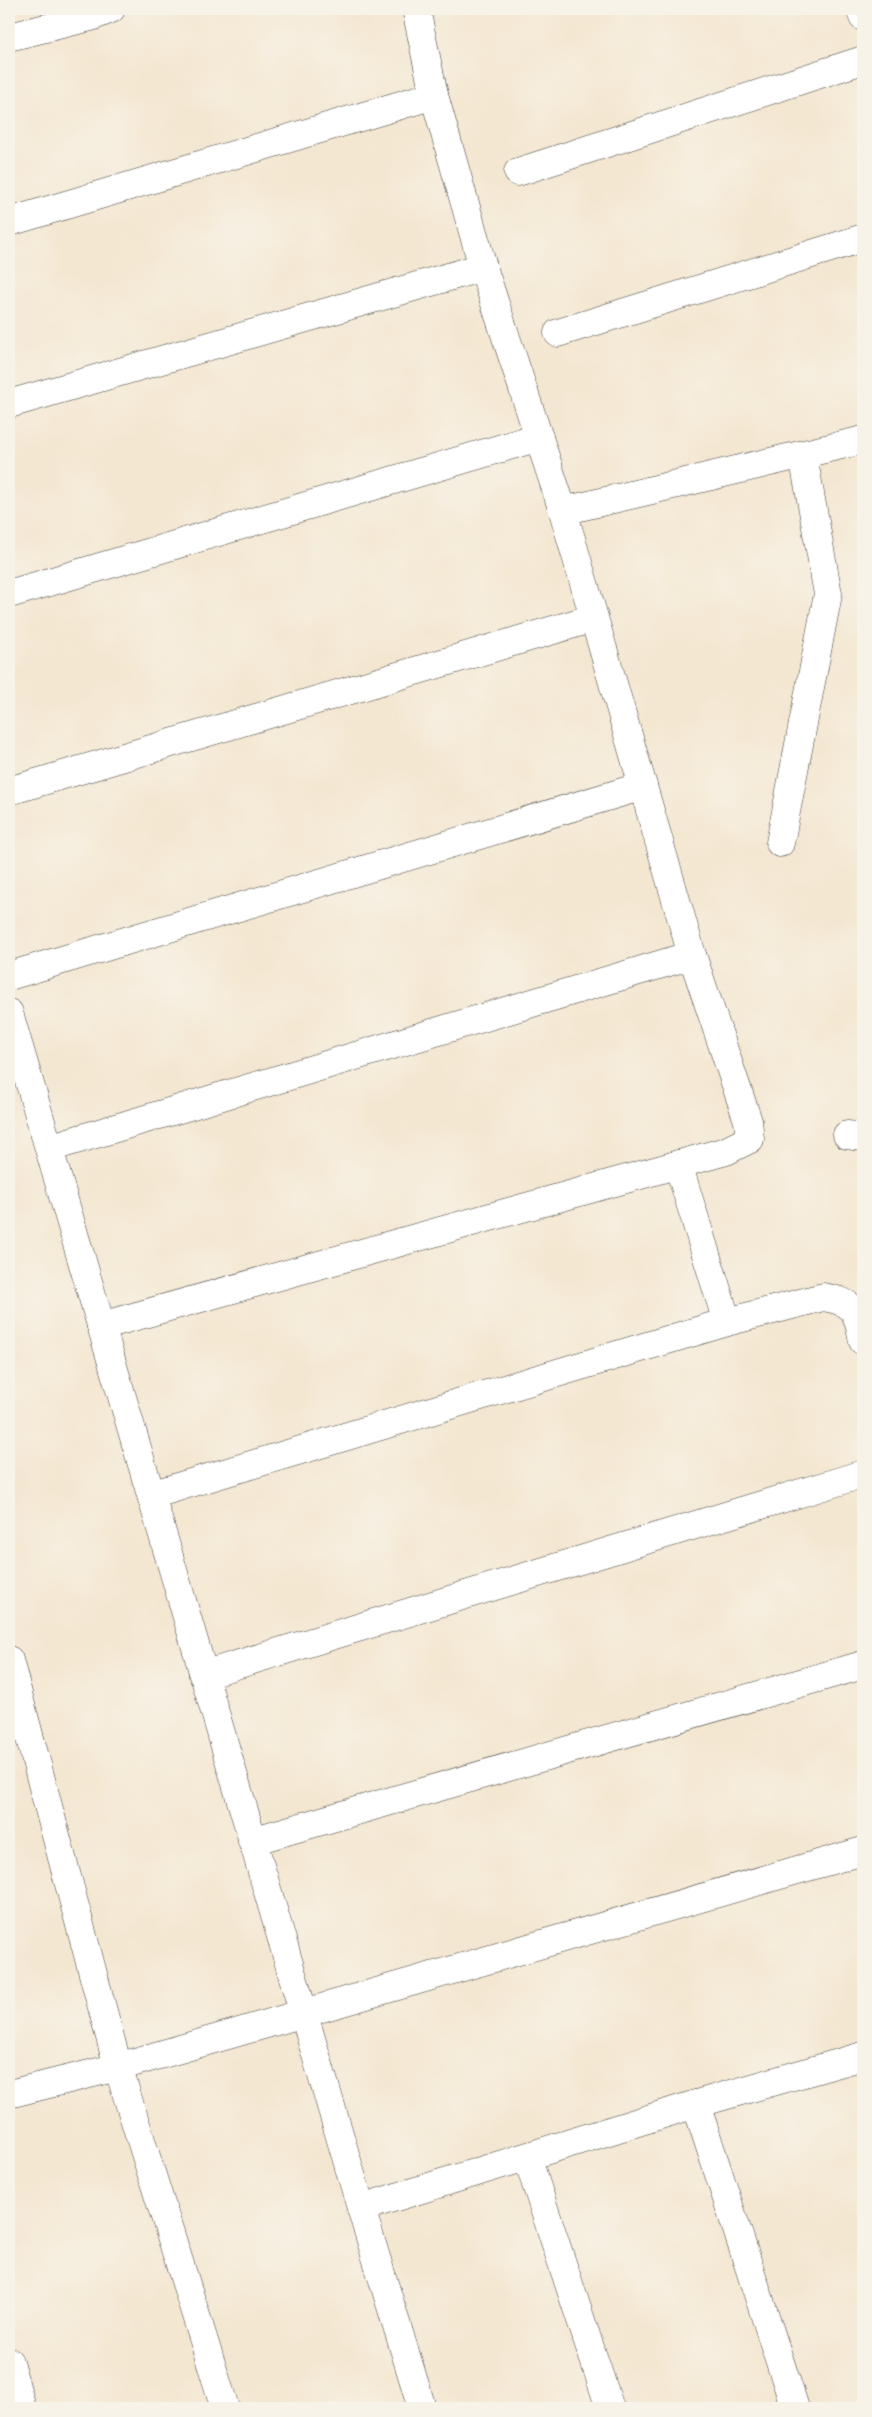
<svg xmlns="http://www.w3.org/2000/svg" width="872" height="2417" viewBox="0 0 872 2417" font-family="'Gochi Hand',sans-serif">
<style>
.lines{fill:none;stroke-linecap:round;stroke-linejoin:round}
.minor-casing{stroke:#3c3a37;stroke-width:29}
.minor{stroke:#fff;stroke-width:28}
</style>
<rect width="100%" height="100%" fill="#f7f3e8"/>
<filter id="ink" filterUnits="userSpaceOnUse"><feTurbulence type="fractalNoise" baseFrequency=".02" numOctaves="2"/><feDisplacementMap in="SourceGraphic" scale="10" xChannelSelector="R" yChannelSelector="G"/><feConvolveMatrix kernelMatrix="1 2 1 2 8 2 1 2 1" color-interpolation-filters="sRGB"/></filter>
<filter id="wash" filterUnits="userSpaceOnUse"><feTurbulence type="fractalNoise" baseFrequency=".0096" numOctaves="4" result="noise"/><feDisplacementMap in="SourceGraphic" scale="20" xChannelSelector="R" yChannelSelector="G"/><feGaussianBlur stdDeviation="1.12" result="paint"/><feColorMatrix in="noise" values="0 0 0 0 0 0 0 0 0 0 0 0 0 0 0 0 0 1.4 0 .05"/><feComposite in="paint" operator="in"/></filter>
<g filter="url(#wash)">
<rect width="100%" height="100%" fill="#f4e7d1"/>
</g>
<g filter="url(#ink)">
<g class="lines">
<g class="minor-casing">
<g id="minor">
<path d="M860 9 863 17"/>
<path d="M9 37 91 17 111 9"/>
<path d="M518 172 863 60"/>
<path d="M9 222 434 95"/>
<path d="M558 333 863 238"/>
<path d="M9 404 483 267"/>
<path d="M563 511 863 440"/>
<path d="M9 594 539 437"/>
<path d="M9 791 594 618"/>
<path d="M780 843 828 594 803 455"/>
<path d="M9 976 643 786"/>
<path d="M9 1013 361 2208 422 2408"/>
<path d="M847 1135 863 1137"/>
<path d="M49 1148 692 955"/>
<path d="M678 1164 727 1322"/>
<path d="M101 1326 726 1151 750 1139 748 1121 692 955 563 511 483 267 434 95 416 9"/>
<path d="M151 1495 727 1322 823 1297C855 1302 857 1311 863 1341"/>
<path d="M9 1660 118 2067 225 2408"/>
<path d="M203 1675 863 1474"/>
<path d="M252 1841 863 1665"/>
<path d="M9 2094 118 2067 863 1851"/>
<path d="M696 2104 795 2408"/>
<path d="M527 2157 610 2408"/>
<path d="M361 2208 696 2104 863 2056"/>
<path d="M9 2362 22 2408"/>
</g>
</g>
<use href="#minor" class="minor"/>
</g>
</g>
<rect width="872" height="2417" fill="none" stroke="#f7f3e8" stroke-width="30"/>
</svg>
